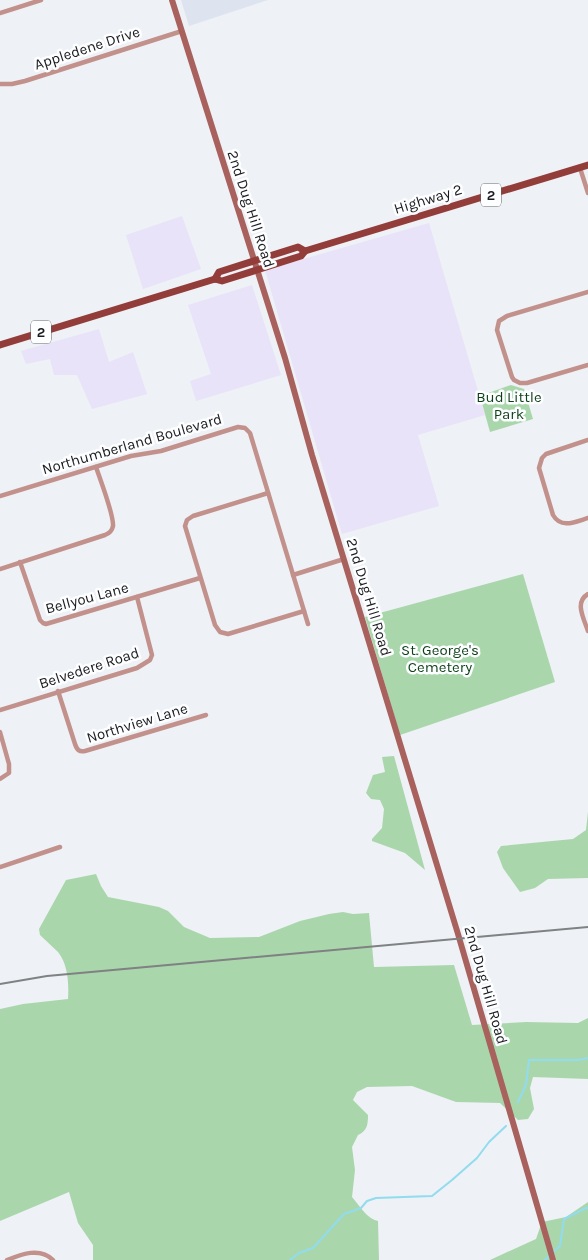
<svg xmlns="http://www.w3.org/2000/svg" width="588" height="1260" viewBox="0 0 588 1260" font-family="Karla,sans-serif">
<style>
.commercial{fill:#e8e3f9}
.built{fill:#dee4ef}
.green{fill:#aad6ac}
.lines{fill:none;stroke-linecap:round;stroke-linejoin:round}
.stream{stroke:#91dcee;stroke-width:2}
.street{stroke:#c3918c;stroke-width:4.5}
.secondary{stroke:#a9615d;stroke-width:6}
.primary{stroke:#933d3b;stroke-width:7}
.rail{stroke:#7f8183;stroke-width:2}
.labels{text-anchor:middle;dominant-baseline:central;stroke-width:5;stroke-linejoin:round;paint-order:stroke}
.shield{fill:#fdfeff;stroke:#5f5f61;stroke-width:1}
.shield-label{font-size:14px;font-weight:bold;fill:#1b1b1d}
.street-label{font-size:15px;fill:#1b1b1d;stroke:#fdfeff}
.park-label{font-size:15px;fill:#0d3f16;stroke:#fdfeff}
</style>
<rect width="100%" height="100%" fill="#eef1f5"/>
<g class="commercial">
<path d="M182 216 201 269 143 289 126 235Z"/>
<path d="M429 223 485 415 418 435 439 506 342 534 265 270Z"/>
<path d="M252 285 281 375 196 401 190 381 211 374 188 305Z"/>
<path d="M99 329 109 362 133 352 147 394 92 409 77 375H54L50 359 26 364 21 351Z"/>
</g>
<path class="built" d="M181 0H268L189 26Z"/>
<g class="green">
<path d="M511 385 524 389 533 419 490 432 480 396Z"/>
<path d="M523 574 555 682 400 735 365 617Z"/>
<path d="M394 756 425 870 405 853 372 841V839L382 828 384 809 380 800 371 799 366 793 373 775 385 772 382 757Z"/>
<path d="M588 812V878L548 879 535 888 520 892 503 868 497 852 501 846 573 839 586 830Z"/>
<path d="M96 874 101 886 108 897 159 907 168 911 184 927 210 938 259 937 300 921 329 914 343 912 353 914 369 913 374 967 454 965 472 1025 526 1022 578 1023 588 1018V1079L533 1077 530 1088 534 1109 528 1119 518 1120 500 1103 456 1102 412 1086 367 1087 357 1092 353 1100 368 1115C368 1125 367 1131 358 1135L352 1147 355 1170 352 1197C359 1205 367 1219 378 1221L379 1260H93V1245L78 1223 69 1192 0 1221V1009L23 1004 68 999C69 984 68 964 58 952 52 946 46 941 40 935L39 929 66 880Z"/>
<path d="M588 1202V1260H490L536 1239 542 1222 566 1217Z"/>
</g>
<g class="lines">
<g class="stream">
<path d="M518 1102 526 1085 529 1060H579L588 1058"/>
<path d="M553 1252 560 1246 564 1219 586 1208H588"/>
<path d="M290 1260 299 1253 313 1248 344 1214 361 1208 367 1201 376 1198 432 1196 452 1180 477 1158 489 1142 506 1126"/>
<path d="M545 1260 550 1255"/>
</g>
<g class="street">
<path d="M0 13 41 0"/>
<path d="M0 84H12L25 81 182 31"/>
<path d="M580 168 588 193"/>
<path d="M588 292 507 316 499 321 497 330 512 377 514 380 520 383H527L588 365"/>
<path d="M588 440 546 454 542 458 539 468 553 515C561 529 575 522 588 518"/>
<path d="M268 493 193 516 187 520 185 526 215 625 220 632 228 634 304 611"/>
<path d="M0 496 131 456 161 451 238 427 245 428 250 433 308 624"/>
<path d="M20 562 40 620 43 623 46 624 200 578"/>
<path d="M0 569 105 535C110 533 112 531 113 526 114 515 100 479 96 467"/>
<path d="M293 575 344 559"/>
<path d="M588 594C574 602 584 619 588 631"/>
<path d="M58 691 75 744C77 750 79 752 85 751L206 715"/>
<path d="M0 710 137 668 150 660 152 655 137 597"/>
<path d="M0 732 9 764V773L0 779"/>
<path d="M0 867 60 847"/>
<path d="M7 1260C22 1254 40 1247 53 1260"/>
</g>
<path class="secondary" d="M172 0 285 358 312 455 458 934 553 1260"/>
<g class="primary">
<path d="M215 279 219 272 298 247 305 251"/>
<path d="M0 345 215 279 222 281 301 256 305 251 588 165"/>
</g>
<path class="rail" d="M0 984 47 976 80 973 588 927"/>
</g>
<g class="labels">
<g class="shield">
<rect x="481" y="183.5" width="20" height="23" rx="4"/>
<rect x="31" y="320.5" width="20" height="23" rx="4"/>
</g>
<g class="shield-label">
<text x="491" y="195">2</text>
<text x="41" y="332">2</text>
</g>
<g class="street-label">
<text transform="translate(87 48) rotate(-18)">Appledene Drive</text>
<text transform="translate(428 199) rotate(-17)">Highway 2</text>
<text transform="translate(251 209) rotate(72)">2nd Dug Hill Road</text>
<text transform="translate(132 444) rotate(-16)">Northumberland Boulevard</text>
<text transform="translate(369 597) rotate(73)">2nd Dug Hill Road</text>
<text transform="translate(87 598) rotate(-15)">Bellyou Lane</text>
<text transform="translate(89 668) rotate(-18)">Belvedere Road</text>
<text transform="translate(137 723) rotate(-17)">Northview Lane</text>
<text transform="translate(486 985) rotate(74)">2nd Dug Hill Road</text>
</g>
<g class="park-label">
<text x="509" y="397">Bud Little<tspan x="509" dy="17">Park</tspan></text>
<text x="440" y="650">St. George's<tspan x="440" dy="17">Cemetery</tspan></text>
</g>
</g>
</svg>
